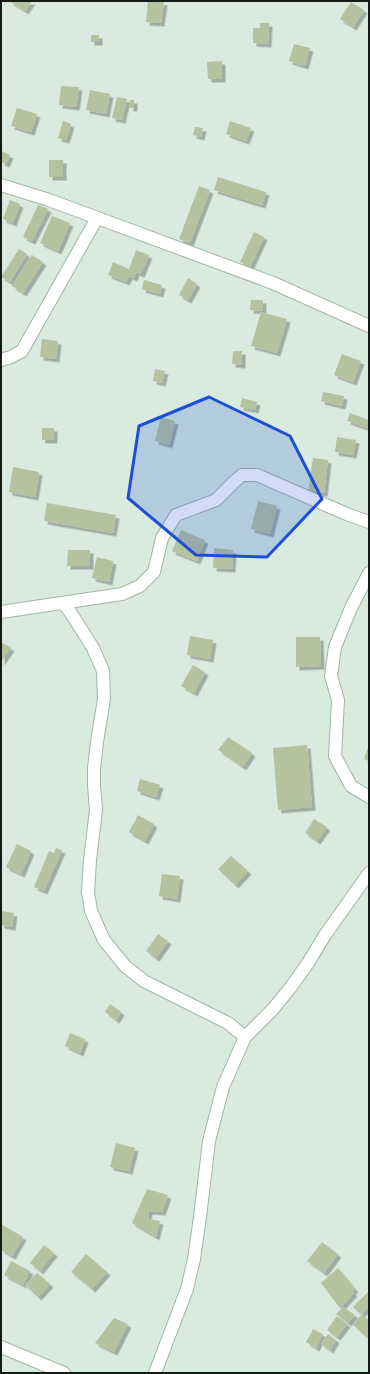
<svg xmlns="http://www.w3.org/2000/svg" width="370" height="1374" viewBox="0 0 370 1374" font-family="Georgia,serif">
<style>
.building{fill:#b4c29f;filter:url(#shadow)}
.lines{fill:none;stroke-linecap:round;stroke-linejoin:round}
.street-casing{stroke:#a3b4a8;stroke-width:14}
.street{stroke:#fff;stroke-width:12}
.marked{fill:#1d4ed8;fill-opacity:0.2;stroke:#1d4ed8;stroke-width:3;stroke-linejoin:round}
</style>
<defs>
<filter id="shadow"><feDropShadow dx="3.5" dy="3.5" stdDeviation="0" flood-color="#0004"/></filter>
</defs>
<rect width="100%" height="100%" fill="#d9ebdf"/>
<g class="building">
<path d="M9 1H32L25 11Z"/>
<path d="M148 1 164 2 161 23 146 22Z"/>
<path d="M351 2 364 10 353 27 340 19Z"/>
<path d="M260 23H269L268 44 253 43V28H260Z"/>
<rect x="91" y="35" width="8" height="7"/>
<path d="M294 44 310 48 305 66 289 61Z"/>
<path d="M222 61V79H208L207 62Z"/>
<path d="M61 86 79 87 76 107 59 105Z"/>
<path d="M90 90 110 94 106 114 86 110Z"/>
<path d="M117 97 127 99 122 120 112 118Z"/>
<rect x="130" y="100" width="4" height="8"/>
<path d="M17 108 37 114 31 132 11 126Z"/>
<path d="M63 121 71 124 66 140 58 138Z"/>
<path d="M230 121 251 128 246 141 226 134Z"/>
<path d="M195 127 203 128 201 137 193 135Z"/>
<path d="M1 151 10 155 6 164 1 162Z"/>
<rect x="49" y="160" width="14" height="17"/>
<path d="M218 177 266 192 262 205 214 190Z"/>
<path d="M199 186 210 190 190 243 179 239Z"/>
<path d="M10 200 20 204 13 223 3 219Z"/>
<path d="M38 205 48 209 32 241 23 237Z"/>
<path d="M52 216 70 223 58 251 40 243Z"/>
<path d="M254 232 264 237 250 267 240 262Z"/>
<path d="M19 249 27 254 10 282 1 277Z"/>
<path d="M136 250 149 255 141 274 136 272 134 278 129 276 126 282 108 275 113 262 129 269Z"/>
<path d="M32 255 43 262 23 293 12 286Z"/>
<path d="M188 278 197 284 188 300 179 295Z"/>
<path d="M144 280 162 285 160 294 142 289Z"/>
<path d="M251 300H263V311L250 310Z"/>
<path d="M261 312 287 319 277 353 251 346Z"/>
<path d="M42 339 58 341 56 359 40 357Z"/>
<path d="M233 351H242V365L232 364Z"/>
<path d="M342 354 361 361 353 382 334 375Z"/>
<path d="M155 369 165 371 162 383 153 381Z"/>
<path d="M323 392 344 396 342 406 321 401Z"/>
<path d="M242 398 257 402 255 410 240 407Z"/>
<path d="M350 413 369 420 367 428 347 421Z"/>
<path d="M161 417 175 421 169 445 155 441Z"/>
<rect x="42" y="428" width="12" height="12"/>
<path d="M337 437 356 440 353 455 335 452Z"/>
<path d="M313 458 328 460 324 493 308 491Z"/>
<path d="M13 467 39 472 35 497 9 492Z"/>
<path d="M258 501 277 506 270 534 251 529Z"/>
<path d="M47 503 116 515 113 533 44 521Z"/>
<path d="M181 530 205 540 197 561 172 551Z"/>
<path d="M214 548 233 550 232 569 213 568Z"/>
<path d="M68 550H90V566H67Z"/>
<path d="M97 557 113 561 109 582 92 578Z"/>
<path d="M190 636 213 640 210 659 187 655Z"/>
<path d="M296 637H320L321 666 296 667Z"/>
<path d="M1 642 11 648 1 662Z"/>
<path d="M193 665 205 672 194 693 181 686Z"/>
<path d="M228 737 252 753 243 767 218 750Z"/>
<path d="M307 745 312 807 278 810 273 748Z"/>
<path d="M369 745V761L364 759Z"/>
<path d="M140 779 160 785 156 797 137 791Z"/>
<path d="M138 815 154 824 145 841 129 832Z"/>
<path d="M314 819 327 827 317 841 305 833Z"/>
<path d="M17 844 31 851 21 874 6 867Z"/>
<path d="M56 848 62 850 44 891 34 887 49 851 54 853Z"/>
<path d="M231 856 248 871 235 885 218 869Z"/>
<path d="M162 874 180 876 177 899 159 896Z"/>
<path d="M1 911 14 913 12 927 1 925Z"/>
<path d="M158 934 168 941 156 958 146 951Z"/>
<path d="M110 1004 121 1012 116 1020 105 1012Z"/>
<path d="M70 1033 85 1039 80 1053 65 1046Z"/>
<path d="M116 1143 135 1148 129 1171 110 1167Z"/>
<path d="M147 1189 168 1195 162 1212 149 1211 148 1219 160 1221 156 1237 132 1223Z"/>
<path d="M1 1224 23 1237 12 1256 1 1250Z"/>
<path d="M322 1242 338 1254 324 1273 307 1261Z"/>
<path d="M44 1245 54 1253 40 1271 30 1263Z"/>
<path d="M86 1254 107 1272 92 1289 71 1272Z"/>
<path d="M11 1261 30 1271 23 1285 4 1275Z"/>
<path d="M338 1268 355 1289 352 1291 354 1293 340 1308 321 1283Z"/>
<path d="M37 1273 50 1284 38 1297 25 1285Z"/>
<path d="M369 1291V1307L361 1314 353 1307Z"/>
<path d="M343 1307 355 1315 348 1323 336 1314Z"/>
<path d="M362 1314 369 1321V1339L353 1325Z"/>
<path d="M337 1316 347 1324 337 1337 327 1330Z"/>
<path d="M114 1318 128 1324 114 1352 95 1343Z"/>
<path d="M313 1329 323 1334 316 1348 306 1342Z"/>
<path d="M328 1334 336 1340 330 1350 321 1344Z"/>
</g>
<g class="lines">
<g class="street-casing">
<g id="street">
<path d="M1 185 49 200 273 283 369 326"/>
<path d="M1 360 11 357 22 351 97 218"/>
<path d="M369 573 351 608 335 647 331 676 338 700 335 756 351 786 369 797"/>
<path d="M63 603 71 613 93 648 103 671 104 699 97 742 94 768V785L96 810 90 860 88 892 91 911 104 940 125 966 144 981 228 1023 245 1037"/>
<path d="M1 612 122 594 140 586 154 572 162 538 176 515 216 500 234 482 242 475H257L349 515 369 522"/>
<path d="M1 1347 64 1373"/>
<path d="M155 1373 187 1289 194 1259 200 1217 209 1141 223 1087 245 1037 273 1009 291 987 308 963 325 935 369 873"/>
</g>
</g>
<use href="#street" class="street"/>
</g>
<path class="marked" d="M209 397 290 436 322 499 267 557 196 555 128 498 139 426Z"/>
<rect width="370" height="1374" fill="none" stroke="#141a16" stroke-width="4"/>
</svg>
